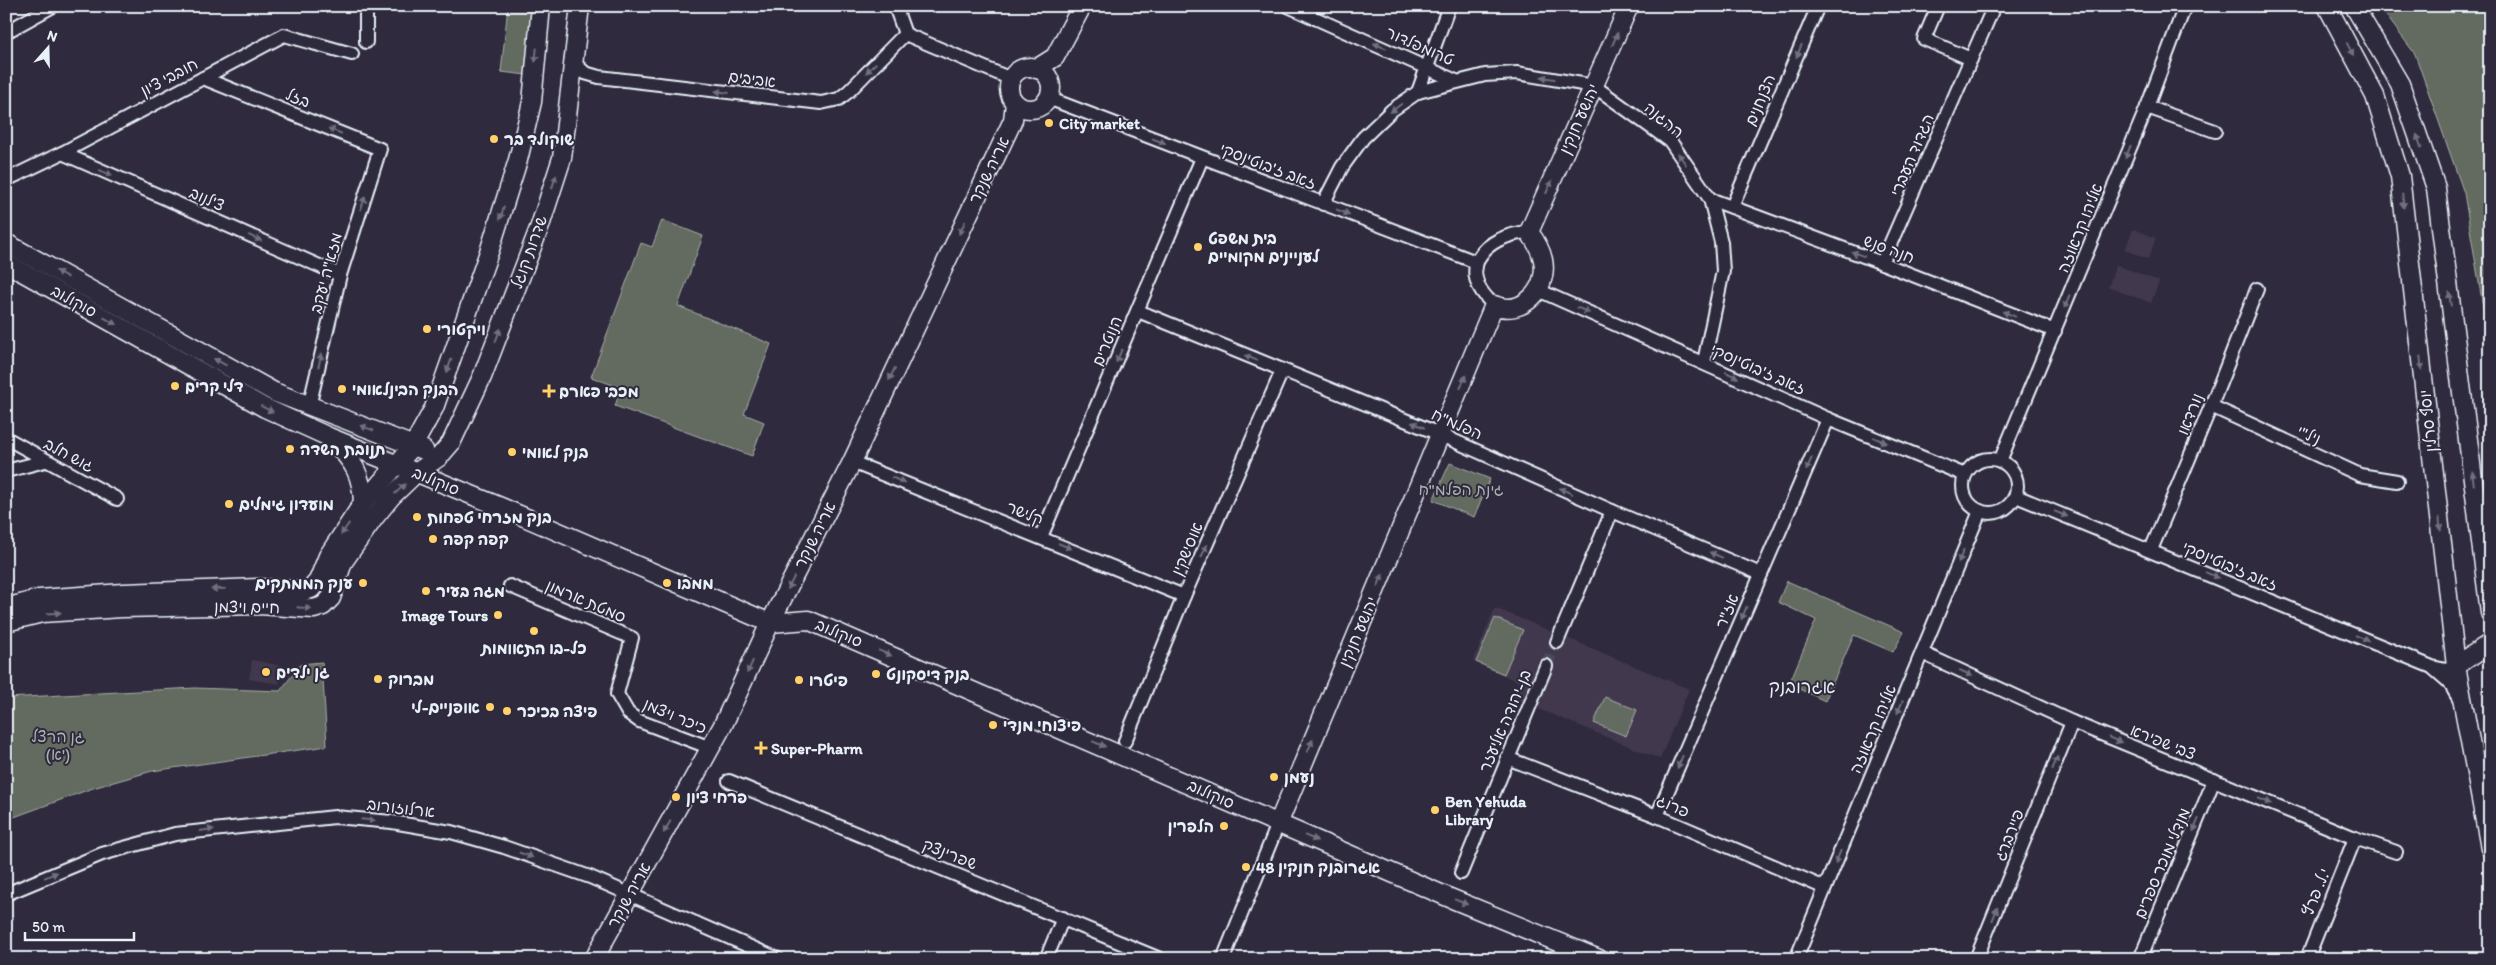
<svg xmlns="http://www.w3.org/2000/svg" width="2496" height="965" viewBox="0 0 2496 965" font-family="Itim,'Playpen Sans Hebrew',sans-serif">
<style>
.built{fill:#42394e}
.green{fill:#646b5e;stroke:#a6aeab}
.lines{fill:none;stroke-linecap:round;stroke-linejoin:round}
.street-tunnel{stroke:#4b4859;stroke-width:12;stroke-dasharray:12 6;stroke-linecap:butt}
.street-casing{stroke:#e8f1f8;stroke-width:16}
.secondary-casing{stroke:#e8f1f8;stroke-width:21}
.street{stroke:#2f2a3d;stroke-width:12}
.secondary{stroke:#2f2a3d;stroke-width:18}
.oneway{fill:#70707e}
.poi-dot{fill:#ffd166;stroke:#2f2a3d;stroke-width:2}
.labels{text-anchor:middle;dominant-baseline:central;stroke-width:4;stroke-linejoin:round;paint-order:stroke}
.street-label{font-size:16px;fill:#e8f1f8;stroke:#2f2a3d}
.poi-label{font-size:16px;font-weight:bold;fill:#e8f1f8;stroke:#2f2a3d;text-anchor:start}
.park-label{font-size:16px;fill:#adb5b3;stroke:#2f2a3d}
.neighbourhood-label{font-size:18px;fill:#e8f1f8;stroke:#2f2a3d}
</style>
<rect width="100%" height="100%" fill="#2f2a3d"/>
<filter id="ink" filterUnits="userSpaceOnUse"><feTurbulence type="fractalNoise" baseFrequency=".02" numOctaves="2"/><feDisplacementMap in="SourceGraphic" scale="10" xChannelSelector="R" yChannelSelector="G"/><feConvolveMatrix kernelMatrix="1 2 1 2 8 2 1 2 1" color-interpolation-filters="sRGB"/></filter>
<g filter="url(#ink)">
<g class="built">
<path d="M2133 229 2156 238 2148 259 2125 250Z"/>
<path d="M2116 265 2159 281 2151 303 2108 287Z"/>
<path d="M1495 608 1689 689 1660 759 1512 698 1519 682 1473 662Z"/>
<path d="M252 660 283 666 279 684 249 679Z"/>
</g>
<g class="green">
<path d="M508 6H534L527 75 501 72Z"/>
<path d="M2379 6H2490V349L2464 193 2415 54Z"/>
<path d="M662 220 703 236 678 306 771 344 744 414 764 422 752 456 615 406 621 388 591 377 641 243 652 247Z"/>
<path d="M1450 463 1490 479 1474 517 1433 500Z"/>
<path d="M1787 581 1904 632 1893 652 1854 635 1825 701 1789 684 1816 620 1778 602Z"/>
<path d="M1495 618 1523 630 1504 674 1476 662Z"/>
<path d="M322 662 327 746 152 771 93 788 6 820V698L195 688 280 691 301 664Z"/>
<path d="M1605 697 1637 710 1626 736 1594 723Z"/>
</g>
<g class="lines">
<path class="street-tunnel" d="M1546 666 1557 642"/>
<g class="street-casing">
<g id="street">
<path d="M366 6V42"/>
<path d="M895 6 905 34"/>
<path d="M1288 6 1456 81"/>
<path d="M1938 6 1924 39 1971 59"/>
<path d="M6 32 53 6"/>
<path d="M905 34 1011 79"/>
<path d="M573 62 585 73 599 77 821 103 839 99 849 91 905 34"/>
<path d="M203 78 380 149 340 275 309 407"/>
<path d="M1418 92 1449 6"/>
<path d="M1048 98 1476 262"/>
<path d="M2147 107 2215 131"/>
<path d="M62 153 340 275"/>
<path d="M6 180 62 153 284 35 352 54"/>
<path d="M1710 199 1882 263 2055 331"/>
<path d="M1323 204 1342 167 1363 138 1392 110 1418 92 1485 75 1517 73 1594 86 1670 141 1710 199 1721 242 1723 271 1704 362"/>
<path d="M1732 207 1818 6"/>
<path d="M1882 263 1994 6"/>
<path d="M1538 290 1828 419 1965 475"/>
<path d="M1494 305C1454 270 1484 235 1529 232"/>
<path d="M1138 311 1432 431 1612 511 1761 574"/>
<path d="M2211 406 2360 475 2397 481"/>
<path d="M6 438 117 499"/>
<circle cx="1990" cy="486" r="27"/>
<path d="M2000 461 2147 107 2185 6"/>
<path d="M852 462 1184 596"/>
<path d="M6 471 45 461"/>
<path d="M2016 496 2432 667 2446 670 2456 666"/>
<path d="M1041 537 1202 158"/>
<path d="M2151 550 2211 406 2257 289"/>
<path d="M510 586 632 638 617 694 628 713 639 721 711 748"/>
<path d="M1557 642 1612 511"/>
<path d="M1922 653 2072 722 2355 838 2396 852"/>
<path d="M2434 669 2449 682 2459 699"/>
<path d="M1125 741 1184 596 1282 371"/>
<path d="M1507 758 1657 816 1825 888"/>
<path d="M729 781 1160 959"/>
<path d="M1657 816 1828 419"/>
<path d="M1461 873 1546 666"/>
<path d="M6 894 102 854 175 834 335 817 392 822 451 832 504 847 590 877 778 959"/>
<path d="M1046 959 1063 918"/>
<path d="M1223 959 1278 824"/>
<path d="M1796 959 1980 511"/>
<path d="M1976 959 2072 722"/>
<path d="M2140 959 2214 780"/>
<path d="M2307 959 2355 838"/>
</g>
</g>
<g class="secondary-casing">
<g id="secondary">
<path d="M2327 6 2375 96 2400 176 2456 666 2490 848"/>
<path d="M2354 6 2400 84 2436 188 2490 613"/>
<circle cx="1030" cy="88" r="21"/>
<path d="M1036 69 1055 57 1082 6"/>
<path d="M6 243 274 392 424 450"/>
<path d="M6 263 265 408 329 437 501 507 770 623 808 620 1450 898 1599 959"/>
<path d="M333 441C354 462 362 475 363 503"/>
<path d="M6 608 39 599 123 593 258 588 305 591 311 589 318 581 328 556 363 503 413 446 434 408 490 249 518 160 532 102 541 6"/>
<path d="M6 622 42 613 122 608 260 605 314 609 323 606 331 598 343 562 374 518 391 497 416 473 439 457 451 443 482 377 540 226 562 158 580 6"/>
<path d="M2456 666 2490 643"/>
<path d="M1278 824 1494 305C1522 317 1549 289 1543 260 1541 250 1535 240 1529 232L1629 6"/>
<path d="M594 959 723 725 770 623 852 462 1013 120 1015 103"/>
</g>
</g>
<use href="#street" class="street"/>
<use href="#secondary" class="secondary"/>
</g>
<defs><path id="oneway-solid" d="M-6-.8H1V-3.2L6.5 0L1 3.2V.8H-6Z" transform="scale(1.25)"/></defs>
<g class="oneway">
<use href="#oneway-solid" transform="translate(1615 39) rotate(-67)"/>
<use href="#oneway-solid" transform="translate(1380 46) rotate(-157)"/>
<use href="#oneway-solid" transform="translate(2350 49) rotate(62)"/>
<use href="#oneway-solid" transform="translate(1799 51) rotate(113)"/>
<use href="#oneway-solid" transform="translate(536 55) rotate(96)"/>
<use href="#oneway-solid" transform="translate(871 68) rotate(135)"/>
<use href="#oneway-solid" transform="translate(1548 78) rotate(-170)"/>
<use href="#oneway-solid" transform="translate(722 92) rotate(-173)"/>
<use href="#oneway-solid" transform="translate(1396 108) rotate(143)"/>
<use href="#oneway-solid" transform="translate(335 131) rotate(-158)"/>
<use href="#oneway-solid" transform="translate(1159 141) rotate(21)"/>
<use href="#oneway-solid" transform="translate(2419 141) rotate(-109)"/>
<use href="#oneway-solid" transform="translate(2128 152) rotate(112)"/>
<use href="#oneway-solid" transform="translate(1682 159) rotate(-125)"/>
<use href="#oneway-solid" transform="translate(106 173) rotate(24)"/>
<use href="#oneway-solid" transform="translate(554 182) rotate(-72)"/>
<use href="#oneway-solid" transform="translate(1549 187) rotate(-66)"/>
<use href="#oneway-solid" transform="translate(2403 201) rotate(84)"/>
<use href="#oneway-solid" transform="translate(363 203) rotate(-72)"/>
<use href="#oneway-solid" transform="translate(1343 212) rotate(21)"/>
<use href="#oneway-solid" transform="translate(502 213) rotate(107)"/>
<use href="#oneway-solid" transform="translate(962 228) rotate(115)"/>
<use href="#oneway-solid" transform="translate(255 238) rotate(24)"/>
<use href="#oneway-solid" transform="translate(1858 254) rotate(-160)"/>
<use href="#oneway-solid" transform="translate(62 274) rotate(-151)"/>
<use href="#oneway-solid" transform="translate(2450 299) rotate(-97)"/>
<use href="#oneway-solid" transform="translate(2067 302) rotate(112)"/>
<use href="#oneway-solid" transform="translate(1583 310) rotate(23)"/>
<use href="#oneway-solid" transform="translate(2009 314) rotate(-158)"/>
<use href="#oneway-solid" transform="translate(110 321) rotate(29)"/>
<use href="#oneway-solid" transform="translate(498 335) rotate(-69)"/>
<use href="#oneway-solid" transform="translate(1119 356) rotate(113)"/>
<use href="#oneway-solid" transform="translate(1251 358) rotate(-158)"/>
<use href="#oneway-solid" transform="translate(320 360) rotate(-77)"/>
<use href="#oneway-solid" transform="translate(220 362) rotate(-151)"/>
<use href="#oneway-solid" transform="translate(2421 363) rotate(84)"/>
<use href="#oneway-solid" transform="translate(449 366) rotate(110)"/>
<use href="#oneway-solid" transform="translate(892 374) rotate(116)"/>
<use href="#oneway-solid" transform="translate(1732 375) rotate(25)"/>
<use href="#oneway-solid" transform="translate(1463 382) rotate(-68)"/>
<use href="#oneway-solid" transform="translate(267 409) rotate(26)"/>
<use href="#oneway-solid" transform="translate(1418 425) rotate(-158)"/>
<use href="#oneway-solid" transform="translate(367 428) rotate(-160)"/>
<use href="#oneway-solid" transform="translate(1880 440) rotate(22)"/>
<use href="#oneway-solid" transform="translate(1809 464) rotate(114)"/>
<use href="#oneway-solid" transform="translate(2473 478) rotate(-97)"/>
<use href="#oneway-solid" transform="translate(898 480) rotate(22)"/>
<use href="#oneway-solid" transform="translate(400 489) rotate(-44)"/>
<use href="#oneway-solid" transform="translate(1566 491) rotate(-156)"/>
<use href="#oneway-solid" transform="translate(2061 514) rotate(22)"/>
<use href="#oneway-solid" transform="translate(2440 524) rotate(84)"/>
<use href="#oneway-solid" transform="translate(345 529) rotate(125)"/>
<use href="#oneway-solid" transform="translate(1065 546) rotate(22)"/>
<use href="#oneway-solid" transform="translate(1204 551) rotate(-67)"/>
<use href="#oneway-solid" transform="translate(1716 555) rotate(-157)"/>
<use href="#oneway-solid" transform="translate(1961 556) rotate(112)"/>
<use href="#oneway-solid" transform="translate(2212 575) rotate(23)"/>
<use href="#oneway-solid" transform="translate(1380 581) rotate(-67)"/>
<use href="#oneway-solid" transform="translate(791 583) rotate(117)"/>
<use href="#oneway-solid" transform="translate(218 589) rotate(178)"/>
<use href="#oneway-solid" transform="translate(304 608) rotate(5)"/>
<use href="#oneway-solid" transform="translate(54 613) rotate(-4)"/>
<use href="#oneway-solid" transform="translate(1744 613) rotate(113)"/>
<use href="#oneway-solid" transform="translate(2362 638) rotate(23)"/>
<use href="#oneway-solid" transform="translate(885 653) rotate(23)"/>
<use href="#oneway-solid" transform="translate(750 667) rotate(115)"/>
<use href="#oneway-solid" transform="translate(1966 673) rotate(25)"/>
<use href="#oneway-solid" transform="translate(1900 707) rotate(113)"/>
<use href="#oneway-solid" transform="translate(2115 740) rotate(22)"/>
<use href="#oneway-solid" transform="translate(1099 744) rotate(23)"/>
<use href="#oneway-solid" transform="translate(1310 746) rotate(-67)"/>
<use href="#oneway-solid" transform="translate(1680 762) rotate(113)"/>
<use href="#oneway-solid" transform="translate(2055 763) rotate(-68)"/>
<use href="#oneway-solid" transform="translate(2265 801) rotate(22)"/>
<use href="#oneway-solid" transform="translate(368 820) rotate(5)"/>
<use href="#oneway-solid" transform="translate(2196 825) rotate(113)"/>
<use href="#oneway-solid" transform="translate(667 827) rotate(120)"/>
<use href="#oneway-solid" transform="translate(207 830) rotate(-7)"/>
<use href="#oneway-solid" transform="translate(1311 838) rotate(23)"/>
<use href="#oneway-solid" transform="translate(526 855) rotate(19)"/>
<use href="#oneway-solid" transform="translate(1838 857) rotate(113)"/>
<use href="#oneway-solid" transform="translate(51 875) rotate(-23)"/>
<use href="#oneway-solid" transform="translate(1461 902) rotate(22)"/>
<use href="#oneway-solid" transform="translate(1995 914) rotate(-68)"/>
</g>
</g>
<g class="poi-dot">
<circle cx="1049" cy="123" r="5"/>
<circle cx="494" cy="139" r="5"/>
<circle cx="1198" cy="247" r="5"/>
<circle cx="427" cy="329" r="5"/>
<circle cx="175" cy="386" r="5"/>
<circle cx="342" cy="389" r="5"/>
<path d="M546.5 383.5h5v5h5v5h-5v5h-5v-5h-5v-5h5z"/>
<circle cx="290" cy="449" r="5"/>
<circle cx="512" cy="452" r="5"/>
<circle cx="229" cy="504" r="5"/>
<circle cx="417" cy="517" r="5"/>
<circle cx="433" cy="539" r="5"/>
<circle cx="363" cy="583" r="5"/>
<circle cx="667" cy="583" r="5"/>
<circle cx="426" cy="591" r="5"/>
<circle cx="498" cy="615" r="5"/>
<circle cx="534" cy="631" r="5"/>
<circle cx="266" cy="672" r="5"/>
<circle cx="876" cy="674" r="5"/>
<circle cx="378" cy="679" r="5"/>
<circle cx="799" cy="680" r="5"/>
<circle cx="490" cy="707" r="5"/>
<circle cx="507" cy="711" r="5"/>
<circle cx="993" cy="725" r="5"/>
<path d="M758.5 740.5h5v5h5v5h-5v5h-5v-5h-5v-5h5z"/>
<circle cx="1274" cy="777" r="5"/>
<circle cx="676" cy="797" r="5"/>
<circle cx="1435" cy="810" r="5"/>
<circle cx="1224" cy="826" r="5"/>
<circle cx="1246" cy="867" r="5"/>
</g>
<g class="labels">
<g class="street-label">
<text transform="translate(1420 46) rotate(24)">טרומפלדור</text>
<text transform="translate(169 77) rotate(-28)">חובבי ציון</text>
<text transform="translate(752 79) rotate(7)">אביבים</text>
<text transform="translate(298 98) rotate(22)">בזל</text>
<text transform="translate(1760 100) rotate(-67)">הצנחנים</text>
<text transform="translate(1579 119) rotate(-66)">יהושע חנקין</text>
<text transform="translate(1664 120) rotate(40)">ההגנה</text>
<text transform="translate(1912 155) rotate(-67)">הגדוד העברי</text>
<text transform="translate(1268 166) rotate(21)">זאב ז'בוטינסקי</text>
<text transform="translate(989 170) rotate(-64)">אריה שנקר</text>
<text transform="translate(207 199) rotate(24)">צ'לנוב</text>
<text transform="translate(2080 228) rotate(-68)">אליהו קראוזה</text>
<text transform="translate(1889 249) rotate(21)">חנה סנש</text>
<text transform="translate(529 252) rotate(-70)">שדרות קוגל</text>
<text transform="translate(326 273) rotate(-75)">מזא"ה יעקב</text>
<text transform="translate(74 301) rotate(29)">סוקולוב</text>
<text transform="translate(1107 341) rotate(-67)">הנוטרים</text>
<text transform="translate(1758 369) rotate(24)">זאב ז'בוטינסקי</text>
<text transform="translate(2190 414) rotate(-68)">נורדאו</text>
<text transform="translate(2428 421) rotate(-96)">יוסף סרלין</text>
<text transform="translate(1457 424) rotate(24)">הפלמ"ח</text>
<text transform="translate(2309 435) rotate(24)">ניל"י</text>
<text transform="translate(69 455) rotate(28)">גוש חלב</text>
<text transform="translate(436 481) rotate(23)">סוקולוב</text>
<text transform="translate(1025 513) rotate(22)">קלישר</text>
<text transform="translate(815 535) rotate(-63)">אריה שנקר</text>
<text transform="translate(1187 549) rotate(-67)">אוסישקין</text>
<text transform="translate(2230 566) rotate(23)">זאב ז'בוטינסקי</text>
<text transform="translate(586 601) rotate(23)">סמטת ארמון</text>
<text transform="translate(247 607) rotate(1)">חיים ויצמן</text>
<text transform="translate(1727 611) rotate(-67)">אז"ר</text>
<text transform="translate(1358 632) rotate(-67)">יהושע חנקין</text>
<text transform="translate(839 633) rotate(23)">סוקולוב</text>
<text transform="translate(675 716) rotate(23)">כיכר ויצמן</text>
<text transform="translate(1505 721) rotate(-67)">בן-יהודה אליעזר</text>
<text transform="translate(1873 729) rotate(-67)">אליהו קראוזה</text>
<text transform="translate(2163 742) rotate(22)">צבי שפירא</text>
<text transform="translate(1211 794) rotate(24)">סוקולוב</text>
<text transform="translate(1673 806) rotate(23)">פרוג</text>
<text transform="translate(401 808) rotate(7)">ארלוזורוב</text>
<text transform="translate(2009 835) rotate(-68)">פיירברג</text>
<text transform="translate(950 854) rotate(22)">שפרינצק</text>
<text transform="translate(2162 863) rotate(-67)">מנדלי מוכר ספרים</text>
<text transform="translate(2316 892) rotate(-68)">י.ל. פרץ</text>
<text transform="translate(629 895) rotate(-61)">אריה שנקר</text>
</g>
<g class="poi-label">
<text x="1059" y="123">City market</text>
<text x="504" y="139">שוקולד בר</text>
<text x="1208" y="238">בית משפט<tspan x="1208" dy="18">לעניינים מקומיים</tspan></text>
<text x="437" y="329">ויקטורי</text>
<text x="185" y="386">דלי קרים</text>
<text x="352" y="389">הבנק הבינלאומי</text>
<text x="559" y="391">מכבי פארם</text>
<text x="300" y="449">תנובת השדה</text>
<text x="522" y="452">בנק לאומי</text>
<text x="239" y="504">מועדון גימלים</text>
<text x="427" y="517">בנק מזרחי טפחות</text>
<text x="443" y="539">קפה קפה</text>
<text x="353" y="583" text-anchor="end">ענק הממתקים</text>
<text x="677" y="583">ממבו</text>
<text x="436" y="591">מגה בעיר</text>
<text x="488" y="615" text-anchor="end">Image Tours</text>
<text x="534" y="648" text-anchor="middle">כל-בו התאומות</text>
<text x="276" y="672">גן ילדים</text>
<text x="886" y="674">בנק דיסקונט</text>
<text x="388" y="679">מברוק</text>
<text x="809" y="680">פיטרו</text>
<text x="480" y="707" text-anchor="end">אופניים-לי</text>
<text x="517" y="711">פיצה בכיכר</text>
<text x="1003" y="725">פיצוחי מנדי</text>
<text x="771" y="748">Super-Pharm</text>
<text x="1284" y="777">נעמן</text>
<text x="686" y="797">פרחי ציון</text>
<text x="1445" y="801">Ben Yehuda<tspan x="1445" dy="18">Library</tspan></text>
<text x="1214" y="826" text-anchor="end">הלפרין</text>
<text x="1256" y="867">אגרובנק חנקין 48</text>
</g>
<g class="park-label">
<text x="1461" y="489">גינת הפלמ"ח</text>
<text x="58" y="736">גן הרצל<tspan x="58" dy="18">(א')</tspan></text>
</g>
<g class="neighbourhood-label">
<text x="1802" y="687">אגרובנק</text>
</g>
</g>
<rect width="2496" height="965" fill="none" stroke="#2f2a3d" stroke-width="25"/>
<rect x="12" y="12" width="2471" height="940" fill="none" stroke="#e8f1f8" stroke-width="2" filter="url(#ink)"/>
<g transform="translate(48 48) rotate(20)" stroke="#2f2a3d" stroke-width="4" paint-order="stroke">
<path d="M0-4L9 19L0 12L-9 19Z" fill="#e8f1f8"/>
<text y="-8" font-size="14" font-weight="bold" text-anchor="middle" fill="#e8f1f8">N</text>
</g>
<path d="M25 932v8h109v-8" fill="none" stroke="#e8f1f8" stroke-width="2.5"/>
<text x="32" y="932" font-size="15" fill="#e8f1f8" stroke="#2f2a3d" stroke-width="4" paint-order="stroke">50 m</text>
</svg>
